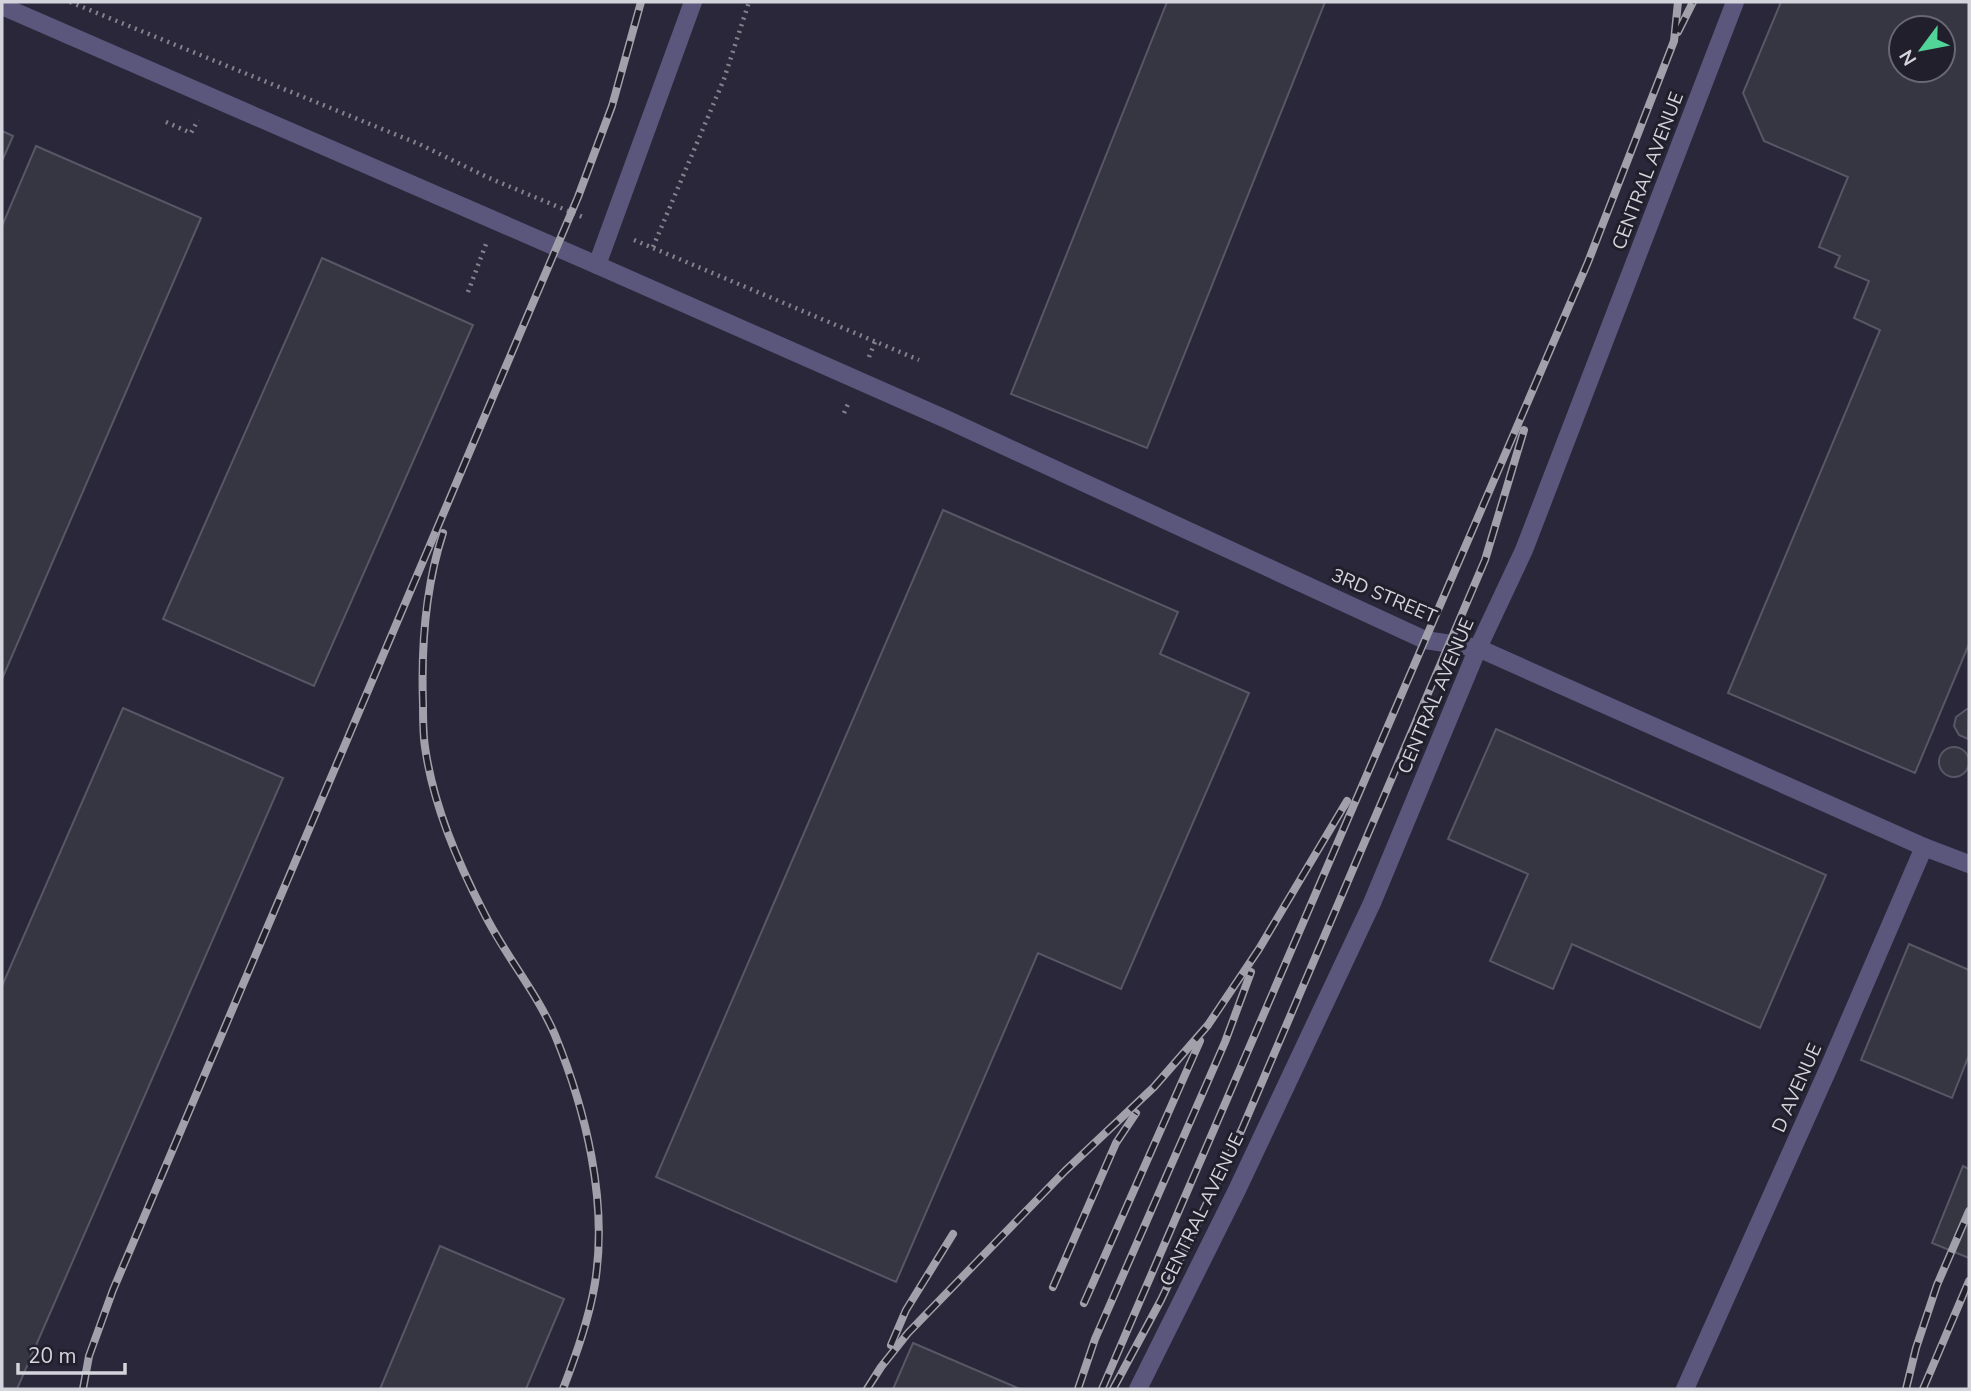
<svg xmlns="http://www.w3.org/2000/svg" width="1971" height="1391" viewBox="0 0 1971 1391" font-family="'Nunito Sans',sans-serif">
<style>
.built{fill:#292739;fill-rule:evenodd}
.building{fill:#363542;stroke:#585765;stroke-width:2;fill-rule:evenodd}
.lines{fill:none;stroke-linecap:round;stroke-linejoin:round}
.path{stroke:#83828c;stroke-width:4.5;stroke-dasharray:2 5;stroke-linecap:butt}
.minor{stroke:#5b577c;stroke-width:18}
.rail-casing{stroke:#a2a1ab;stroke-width:8}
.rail{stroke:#201f2b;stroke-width:5;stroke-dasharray:16;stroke-linecap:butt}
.labels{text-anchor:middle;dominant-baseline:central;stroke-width:6;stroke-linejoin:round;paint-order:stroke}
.street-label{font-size:19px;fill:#d4d4dc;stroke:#201f2b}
</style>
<rect width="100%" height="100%" fill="#201f2b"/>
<path class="built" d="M2 2H1969V1389H2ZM1901 28H1943V70H1901Z"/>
<g class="building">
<path d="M1167 2H1325L1147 448 1011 394Z"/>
<path d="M1781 2H1969V644L1915 773 1728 693 1880 330 1854 318 1869 281 1835 267 1840 256 1819 247 1848 177 1764 141 1743 93ZM1901 28H1943V70H1901Z"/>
<path d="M2 131 13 136 2 161Z"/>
<path d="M36 146 201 218 2 679V226Z"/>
<path d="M322 258 473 325 314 686 163 619Z"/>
<path d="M943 510 1178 612 1160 654 1249 693 1121 989 1038 953 896 1282 656 1177Z"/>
<path d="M123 708 283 778 17 1389H2V986Z"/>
<path d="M1967 709H1969L1968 739 1959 735 1954 726 1956 717Z"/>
<path d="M1496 729 1826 875 1760 1028 1572 944 1553 989 1490 961 1528 874 1448 839Z"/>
<circle cx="1954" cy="762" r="15"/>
<path d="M1909 944 1969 970V1055L1952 1098 1861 1060Z"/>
<path d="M1963 1166 1969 1169V1258L1932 1243Z"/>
<path d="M440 1246 564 1299 526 1389H380Z"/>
<path d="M913 1343 1020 1389H893Z"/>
</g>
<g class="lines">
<g class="path">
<path d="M70 2 419 144 489 178 585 218"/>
<path d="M166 122 191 133 198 120"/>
<path d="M634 240 919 360"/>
<path d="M653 247 724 79 749 2"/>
<path d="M468 292 486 244"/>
<path d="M869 357 875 342"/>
<path d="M844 413 848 404"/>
</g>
<g class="minor">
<path d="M2 6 597 265 948 420 1425 640 1478 648 1924 847 1969 864"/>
<path d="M597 265 693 2"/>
<path d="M1138 1389 1237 1190 1372 903 1478 648 1524 550 1735 2"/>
<path d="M1685 1389 1830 1065 1924 847"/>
</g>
<g class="rail-casing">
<g id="rail">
<path d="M1678 32 1693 2"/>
<path d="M443 533C425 588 421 647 423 705 423 719 423 734 425 747 433 804 457 861 483 911 504 954 536 991 555 1035 586 1111 608 1201 595 1283 589 1319 576 1355 563 1389"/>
<path d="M1053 1287 1116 1143 1136 1113"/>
<path d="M1084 1303 1200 1041"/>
<path d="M891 1345 906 1310 953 1234"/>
<path d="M83 1389 89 1356 113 1290 578 197 612 106 641 2"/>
<path d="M867 1389 881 1367 908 1333 1065 1171 1154 1087 1208 1025 1259 949 1347 801"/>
<path d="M1078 1389 1095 1339 1225 1042 1251 972"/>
<path d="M1102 1389 1588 262 1674 41 1678 2"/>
<path d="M1113 1389 1161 1300 1242 1129 1485 560 1524 430"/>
<path d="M1906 1389 1916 1348 1937 1285 1969 1211"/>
<path d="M1923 1389 1969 1281"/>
</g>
</g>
<use href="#rail" class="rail"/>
</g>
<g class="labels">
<g class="street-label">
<text transform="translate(1648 171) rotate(-69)">CENTRAL AVENUE</text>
<text transform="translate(1384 596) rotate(23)">3RD STREET</text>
<text transform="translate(1436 696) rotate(-67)">CENTRAL AVENUE</text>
<text transform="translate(1797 1088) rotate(-66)">D AVENUE</text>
<text transform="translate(1202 1210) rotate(-64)">CENTRAL AVENUE</text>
</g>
</g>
<rect width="1971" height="1391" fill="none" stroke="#d4d4dc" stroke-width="7"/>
<g transform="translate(1922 49) rotate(238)"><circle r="33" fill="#201f2b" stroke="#686772" stroke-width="2"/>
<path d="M0-5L12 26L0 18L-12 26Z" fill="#52d397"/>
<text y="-10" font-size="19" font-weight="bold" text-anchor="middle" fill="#d4d4dc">N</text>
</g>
<path d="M18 1363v10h107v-10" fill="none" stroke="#d4d4dc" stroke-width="3.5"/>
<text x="28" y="1363" font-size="21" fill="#d4d4dc" stroke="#201f2b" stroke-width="5" paint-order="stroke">20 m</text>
</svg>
